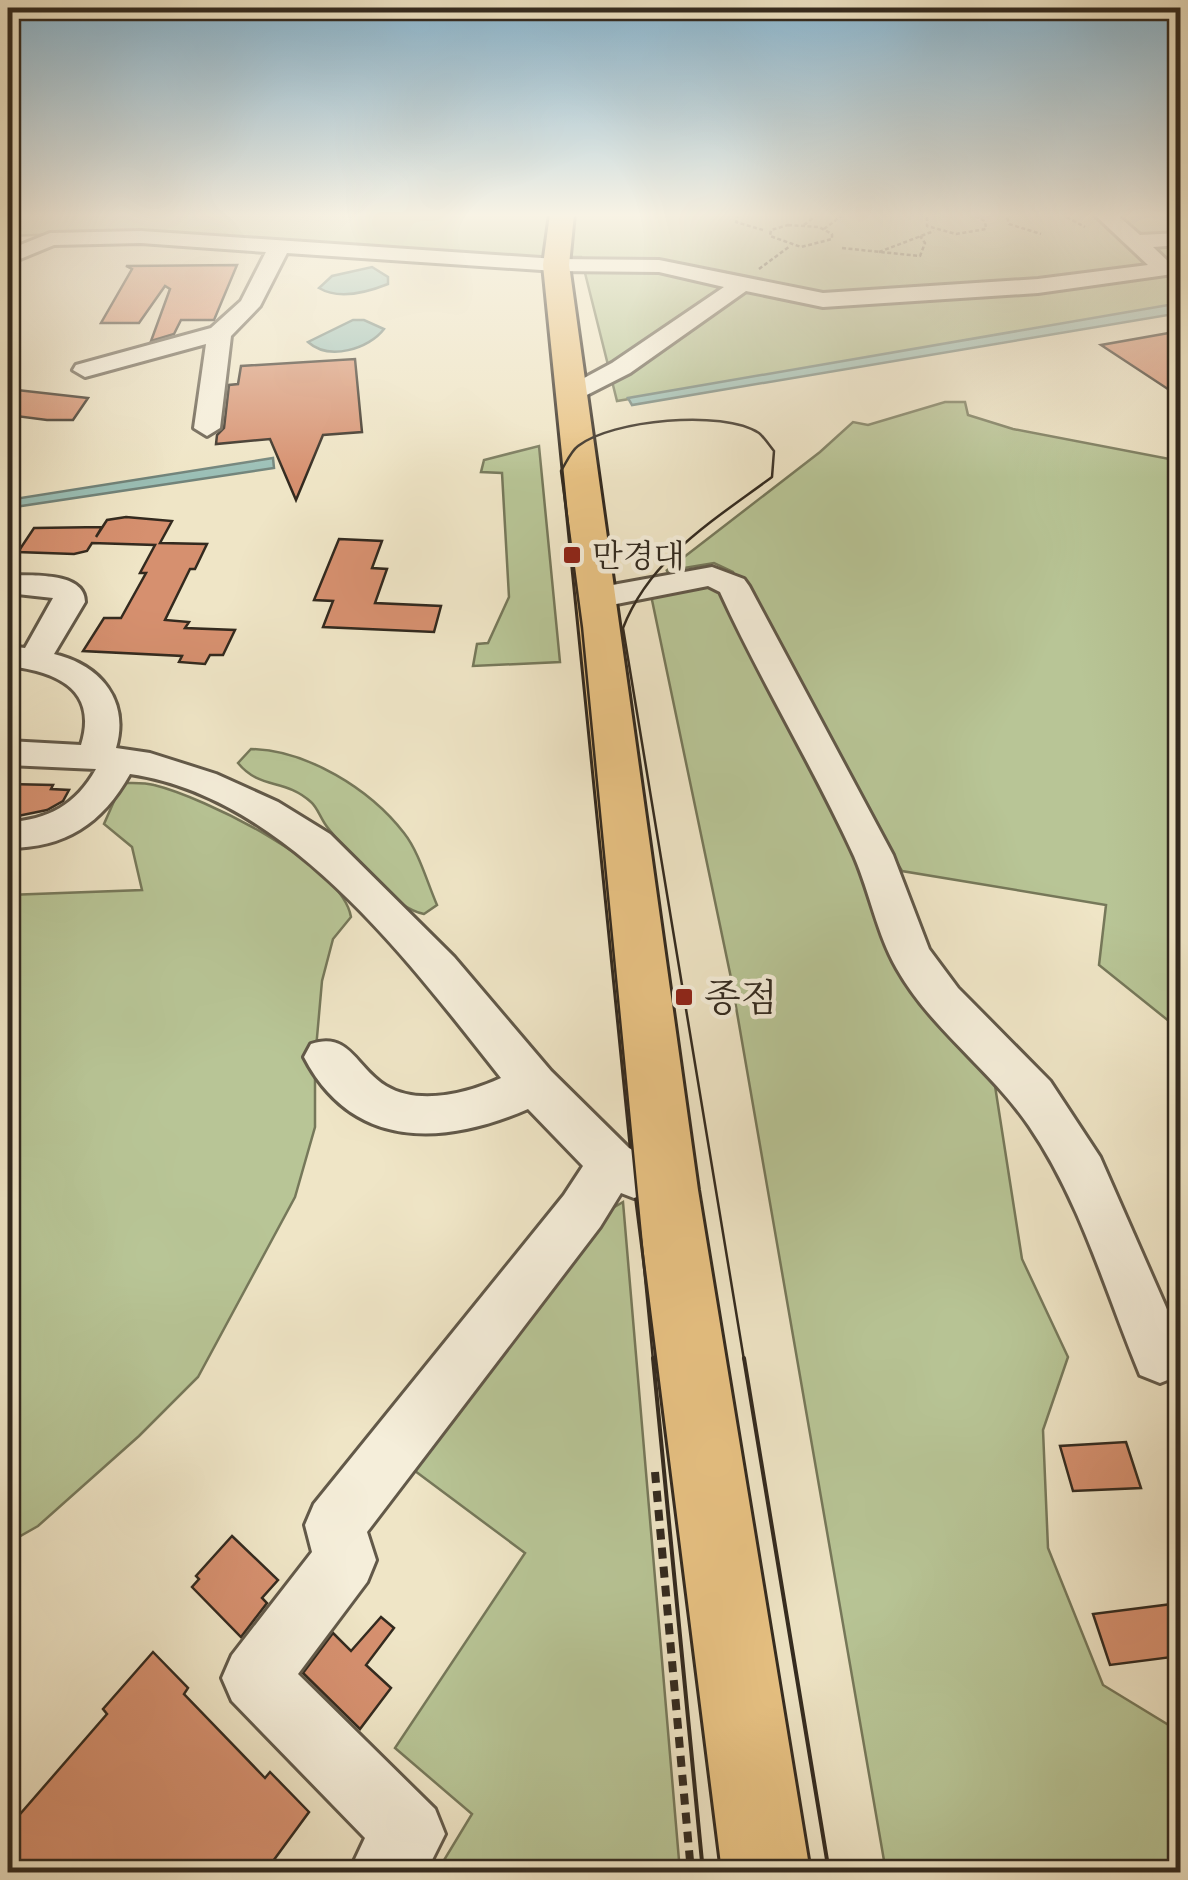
<svg xmlns="http://www.w3.org/2000/svg" width="1188" height="1880" viewBox="0 0 1188 1880" font-family="'Gentium Book Plus','Noto Serif KR',serif">
<style>
.green{fill:#b8c596;stroke:#76785a;stroke-width:2.5}
.water{fill:#9abfb6;stroke:#71837a;stroke-width:2.5}
.building{fill:#d6906f;stroke:#332a1f;stroke-width:2.5}
.lines{fill:none;stroke-linecap:round;stroke-linejoin:round}
.minor-casing{stroke:#625949;stroke-width:6}
.major-casing{stroke:#332a1f;stroke-width:6}
.path-far1{stroke:#332a1f;stroke-width:2.5;stroke-dasharray:4 2.5;stroke-linecap:butt}
.path{stroke:#332a1f;stroke-width:8;stroke-dasharray:11 8;stroke-linecap:butt}
.minor{fill:#f5eeda;fill-rule:evenodd}
.major{fill:#e8c283;fill-rule:evenodd}
.tram-far1{stroke:#332a1f;stroke-width:2.5}
.tram{stroke:#332a1f;stroke-width:4}
.poi-dot{fill:#8f2418;stroke:#f5eeda;stroke-width:4}
.labels{text-anchor:middle;dominant-baseline:central;stroke-width:9;stroke-linejoin:round;paint-order:stroke}
.far-poi-label{font-size:32px;fill:#332a1f;stroke:#f5eeda;text-anchor:start}
.poi-label{font-size:38px;fill:#332a1f;stroke:#f5eeda;text-anchor:start}
</style>
<rect width="100%" height="100%" fill="#efe5c6"/>
<filter id="stains"><feTurbulence type="fractalNoise" baseFrequency=".002" numOctaves="4"/><feColorMatrix values="0 0 0 0 .2 0 0 0 0 .09 0 0 0 0 .02 0 0 0 .5 -.17"/></filter>
<radialGradient id="worn" r=".72"><stop offset=".6" stop-color="#630" stop-opacity="0"/><stop offset="1" stop-color="#630" stop-opacity=".3"/></radialGradient>
<g class="green">
<path d="M11 214H1180V307L617 401 581 257 487 256 87 233 9 236Z"/>
<path d="M945 402H965L968 415 1013 429 1180 461V1030L1099 965 1106 905 902 871 831 754 733 572 714 563 666 571 820 452 853 422 868 425Z"/>
<path d="M539 446 560 662 473 666 477 644 488 643 509 597 502 473 481 472 484 460Z"/>
<path d="M712 579 993 1073 1022 1259 1068 1357 1043 1430 1048 1548 1103 1685 1180 1732V1872H886L731 978 652 600 653 593Z"/>
<path d="M251 749C307 750 370 789 404 833 419 852 427 882 437 905L424 914C392 908 349 854 328 828 321 820 318 808 311 802 285 778 260 790 238 763Z"/>
<path d="M122 783C132 783 144 782 154 785 203 797 342 864 351 917L333 939 322 981 315 1060V1127L295 1197 198 1377 139 1436 38 1526 8 1543V895L142 890 132 847 104 824Z"/>
<path d="M623 1202 680 1872H440L438 1870 472 1814 395 1748 525 1553 411 1468 606 1212Z"/>
</g>
<g class="water">
<path d="M372 267 388 277V284C368 292 339 300 319 288L332 276Z"/>
<path d="M1180 303V313L632 405 628 398Z"/>
<path d="M353 320H364L384 329C369 349 329 361 308 342Z"/>
<path d="M273 458 274 468 8 508V500Z"/>
</g>
<g class="building">
<path d="M237 265 214 320H181L174 334 151 341 170 289 165 286 139 323H101L132 269 126 266Z"/>
<path d="M1180 331V397L1101 345Z"/>
<path d="M355 359 362 432 323 435 296 500 270 439 216 444 217 435 224 428 229 385 238 384 241 366Z"/>
<path d="M8 389 88 398 73 420H47L8 415Z"/>
<path d="M126 517 172 521 160 543 207 544 195 569H190L165 620 189 622 185 628 235 630 223 655H210L205 664 179 662 182 656 83 651 104 618H121L146 573H140L155 545 92 543 87 551 74 554 18 552 34 528 102 527 96 537 107 520Z"/>
<path d="M339 539 382 541 372 568 387 569 375 603 441 606 434 632 323 627 333 601 314 600Z"/>
<path d="M8 784 53 785 51 789 69 790 63 801 47 810 8 818Z"/>
<path d="M1126 1442 1141 1488 1073 1491 1060 1446Z"/>
<path d="M232 1536 278 1580 262 1598 267 1603 241 1637 192 1587 199 1579 196 1576Z"/>
<path d="M1180 1603V1656L1110 1665 1093 1614Z"/>
<path d="M381 1617 394 1628 366 1665 391 1688 360 1729 303 1673 333 1633 351 1651Z"/>
<path d="M153 1652 188 1688 184 1694 265 1778 270 1772 309 1812 265 1872H8V1828L107 1714 103 1709Z"/>
</g>
<g class="lines">
<g class="minor-casing">
<g id="minor">
<path d="M1094 214H1116L1140 235 1180 233V245L1153 247 1176 269 1173 274 1038 293 823 307 746 291 630 373 571 403 558 395 562 390 612 363 724 287 659 272 556 271 287 253 260 306 231 336 220 428 207 436 194 428 206 344 85 377 73 370 76 365 211 328 241 301 266 252 141 243 54 245 8 264V250L50 233 141 231 556 259 659 260 823 293 1038 279 1148 265Z"/>
<path d="M712 567 744 579 749 586 893 855 929 949 958 988 1050 1081 1100 1157 1180 1339V1375L1160 1383 1140 1375C1105 1291 1081 1202 1029 1126 990 1069 931 1029 897 969 877 934 870 893 854 856 813 766 761 682 720 592L708 586 596 608 585 605 580 598 585 591 596 588Z"/>
<path d="M8 575C30 576 85 571 85 602L54 654C100 665 130 700 116 748L150 753 216 774 278 802 330 834 454 957 551 1071 629 1148 652 1161 659 1176 652 1191 634 1198 621 1193 600 1227 367 1532 376 1560 367 1582 298 1674 435 1809 445 1834 426 1872H349L365 1838 232 1701 222 1678 232 1655 312 1552 305 1525 314 1504 564 1195 583 1166 528 1109C443 1146 352 1150 304 1057L311 1044C350 1031 356 1068 386 1086 419 1106 469 1093 501 1078 409 962 288 797 130 774 102 824 65 848 8 848V822C48 820 76 805 96 769L8 765V741L81 745C99 688 54 671 8 666V646L25 648 53 598 8 593Z"/>
</g>
</g>
<g class="major-casing">
<path id="major" d="M550 214H574L569 265 698 1190 810 1872H722L636 1190 543 265Z"/>
</g>
<g class="path-far1">
<path d="M738 214 736 222 763 230"/>
<path d="M910 214H934"/>
<path d="M1012 214 1007 217 1009 224 1041 234"/>
<path d="M1061 214 1085 227"/>
<path d="M979 215H1008"/>
<path d="M927 217V226L956 234 986 229 985 221 969 214"/>
<path d="M788 225 819 227 832 234V239L801 247 770 236 771 230Z"/>
<path d="M804 225 818 214"/>
<path d="M824 229 844 214"/>
<path d="M842 248 920 256 925 243 920 236"/>
<path d="M879 252 934 231"/>
<path d="M759 269 790 246"/>
</g>
<path class="path" d="M655 1472 691 1872"/>
<use href="#minor" class="minor"/>
<use href="#major" class="major"/>
<path class="tram-far1" d="M653 1360 582 628 561 471C566 463 571 451 578 446 611 420 723 409 759 433 764 437 769 445 774 451L772 477C714 520 650 558 623 628L744 1360"/>
<g class="tram">
<path d="M653 1358 703 1872"/>
<path d="M744 1358 829 1872"/>
</g>
</g>
<linearGradient id="sky" x2="0" y2="1"><stop stop-color="#89b8d4"/><stop offset="0.45" stop-color="#f8f3e5"/><stop offset="1" stop-color="#f8f3e5" stop-opacity="0"/></linearGradient>
<rect width="1188" height="478" fill="url(#sky)"/>
<g class="poi-dot">
<rect x="562" y="545" width="20" height="20" rx="5"/>
<rect x="674" y="987" width="20" height="20" rx="5"/>
</g>
<g class="labels">
<g class="far-poi-label">
<text x="592" y="555">만경대</text>
</g>
<g class="poi-label">
<text x="704" y="997">종점</text>
</g>
</g>
<rect width="1188" height="1880" fill="none" stroke="#efe5c6" stroke-width="40"/>
<rect x="10" y="10" width="1168" height="1860" fill="none" stroke="#332a1f" stroke-width="5"/>
<rect x="20" y="20" width="1148" height="1840" fill="none" stroke="#332a1f" stroke-width="2.5"/>
<rect width="100%" height="100%" filter="url(#stains)"/>
<rect width="100%" height="100%" fill="url(#worn)"/>
</svg>
